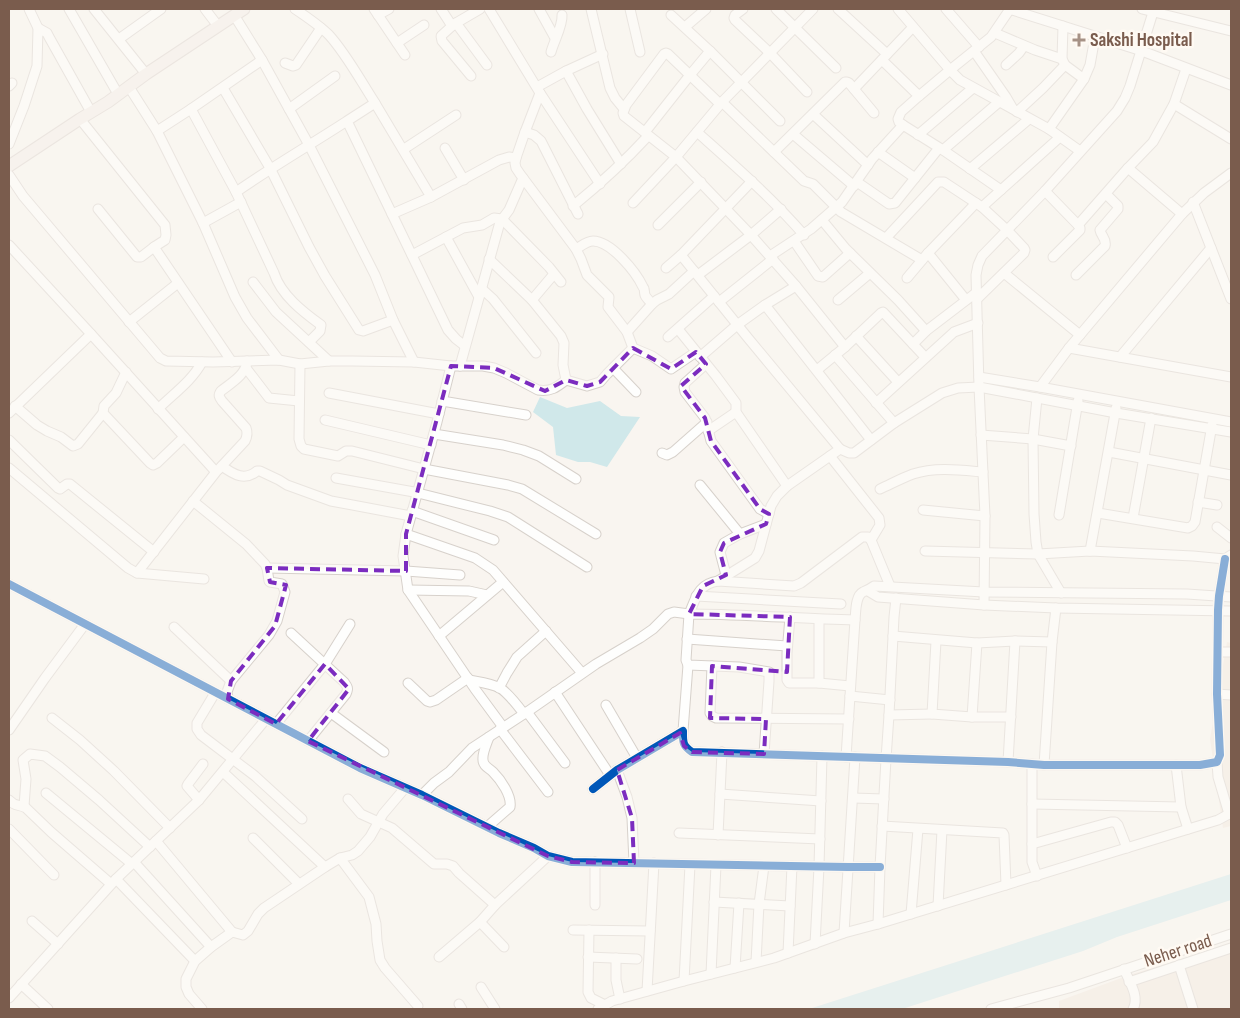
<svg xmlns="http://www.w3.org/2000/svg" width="1240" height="1018" viewBox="0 0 1240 1018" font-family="'Sofia Sans Condensed',sans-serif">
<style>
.residential{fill:#f2e8de}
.water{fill:#d0e8ea}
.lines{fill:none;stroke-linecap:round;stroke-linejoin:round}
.minor-casing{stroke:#d7d1cb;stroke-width:11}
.major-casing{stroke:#dad1cc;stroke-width:13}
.minor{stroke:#fefefd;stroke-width:9}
.major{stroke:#f3eee8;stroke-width:11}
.cycleway-casing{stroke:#fffaf3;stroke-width:11}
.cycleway{stroke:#0057b8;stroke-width:8}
.marked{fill:none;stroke:#7b2cbf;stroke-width:4;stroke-dasharray:10 6;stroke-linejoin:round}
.poi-dot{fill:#a69286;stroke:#fffaf3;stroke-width:2}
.labels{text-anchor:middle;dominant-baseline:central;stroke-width:5;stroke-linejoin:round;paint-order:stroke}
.poi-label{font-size:19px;font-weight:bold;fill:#7a5c4d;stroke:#fffaf3;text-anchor:start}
.street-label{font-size:19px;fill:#7a5c4d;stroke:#fffaf3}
</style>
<rect width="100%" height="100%" fill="#f9f5f0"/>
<g class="residential">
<path d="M1227 642 1231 643V826L1223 828 1210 739Z"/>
<path d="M1231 945V1009H1059V1001L1132 974Z"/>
</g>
<g class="water">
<path d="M540 397 567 408 600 401 621 416 640 417 607 467 590 462H578L556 455 553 427 533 412Z"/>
<path d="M1231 874V900L1117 937 1083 951 902 1009H809Z"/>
</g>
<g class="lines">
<g class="minor-casing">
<g id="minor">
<path d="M69 9 118 94"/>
<path d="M94 9 146 74"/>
<path d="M205 9 218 26"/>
<path d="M295 9C307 17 319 25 329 35 347 55 360 80 375 103"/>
<path d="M374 9 405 55"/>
<path d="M441 9 452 26 441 36 442 41 471 76"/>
<path d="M489 9 540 93 600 184"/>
<path d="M539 9 555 38"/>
<path d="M591 9 610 88 615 98 624 109"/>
<path d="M630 9 640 52"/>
<path d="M743 9 735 15 734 18 735 20 770 53 807 92"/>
<path d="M776 9 836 68"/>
<path d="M813 9 722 102 676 157 751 235 796 286 845 347"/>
<path d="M838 9 887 54"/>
<path d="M898 9 950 70 960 80 1049 129 1080 151"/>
<path d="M946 9 979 47"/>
<path d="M1009 9 1142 51 1231 85"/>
<path d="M1142 9 1231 31"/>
<path d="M234 15 262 60 309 145 375 275 393 320 414 362"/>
<path d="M378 15 389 9"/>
<path d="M671 15 710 51 780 121"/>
<path d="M456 23 480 9"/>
<path d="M452 26 456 23 487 65"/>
<path d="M1063 26 1062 59 1065 65 1084 79"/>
<path d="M685 27 706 9"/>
<path d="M38 28 47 33 49 37 91 112"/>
<path d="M995 33 1035 50 1062 59"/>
<path d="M119 39 161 9"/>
<path d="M397 43 424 25"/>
<path d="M974 51 1006 97 1013 109"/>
<path d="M551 52C554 41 563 25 562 15"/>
<path d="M882 60 919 96"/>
<path d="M285 63 293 66 296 65 321 28"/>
<path d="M1006 65 1019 53 1024 46"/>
<path d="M566 71 587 109 621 164"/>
<path d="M9 86 12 83"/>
<path d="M129 87 157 131 203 223 235 297 247 318 279 360"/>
<path d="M537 87 566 71 603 54"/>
<path d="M223 88 270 168 309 247 325 276 359 330 363 331 393 320"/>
<path d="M854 89 913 27"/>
<path d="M540 93 525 132 516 158 515 163 516 168 520 174 576 249 581 259 587 275 609 297 608 307 627 332 633 348 652 356 671 369 696 352"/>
<path d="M722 102 804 181 813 184 841 212 922 260"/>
<path d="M1174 104 1231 139"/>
<path d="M191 109 262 60"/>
<path d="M289 109 335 76"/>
<path d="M1017 112 1043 88 1065 65"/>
<path d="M813 114 868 165"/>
<path d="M80 119 165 225 166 235 165 240 154 247 232 362"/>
<path d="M1049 129 1084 79 1090 65 1095 37"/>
<path d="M157 131 191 109 236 192 274 273C281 295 303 312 321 325L320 331 309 342"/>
<path d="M525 132 534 135 541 141 578 214"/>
<path d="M645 132 690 75 710 51"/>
<path d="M697 132C734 165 771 197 804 235"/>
<path d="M793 134 854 186"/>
<path d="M918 135 973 88"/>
<path d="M9 144 24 106 37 66 38 28 29 9"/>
<path d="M445 148 464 180"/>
<path d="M404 149 456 115"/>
<path d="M943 150 999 102"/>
<path d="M774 152 845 82H847L849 83 874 113"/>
<path d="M878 152 915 178"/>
<path d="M1128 168 1182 214"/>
<path d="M970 169 1029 119"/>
<path d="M9 175 23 196 160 358 166 361 213 362 279 360 300 364 329 361H352L414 362 451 366H483L494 368 506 373 538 390C551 392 557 387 566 380L587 386 600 382 607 374 633 348"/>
<path d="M857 182 889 204 895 203 939 148"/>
<path d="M1001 190 943 150 903 125 899 122 898 119 901 112 919 96 950 70 991 37 1010 9"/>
<path d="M1045 191 1078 225 1080 228V230L1053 257"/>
<path d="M236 192C272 167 310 145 347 121L392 214 431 197 375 103 347 121"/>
<path d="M431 197 499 160 509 157 516 158"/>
<path d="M1193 202 1231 299"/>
<path d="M633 203 676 157 624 116 623 113 626 105 664 54 666 53 668 54 720 104"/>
<path d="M573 206C600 184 625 161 648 136"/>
<path d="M982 207 1060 137"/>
<path d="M98 209 137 257H141L154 247"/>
<path d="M392 214 448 330 456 339 465 346"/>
<path d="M822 220 846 249 898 300 926 331"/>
<path d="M203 223 241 202"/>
<path d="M658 225 701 182"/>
<path d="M1078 225 1128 168 1153 142 1174 104 1186 69"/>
<path d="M446 237 479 297"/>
<path d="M886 238 938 182H944L982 207 1007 230 1024 248 1025 250 1024 253 977 299"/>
<path d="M794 241 818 276 823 277 850 253"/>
<path d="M9 245 91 334 216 472 137 573"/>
<path d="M576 249C581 246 587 241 593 241 611 241 636 272 643 287 645 289 644 292 645 295 646 298 650 301 652 304"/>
<path d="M928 253 966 300"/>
<path d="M412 255 463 228 482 225 494 218 502 219 549 267 561 282"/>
<path d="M681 255 748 338 840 449 787 486 777 496 771 506 759 551 755 558 718 581"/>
<path d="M770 256 811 229 842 202 872 159 903 125"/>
<path d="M489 259 532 300 561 336 564 343 563 365 566 380"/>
<path d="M666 268 681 255 752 181"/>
<path d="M1004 273 1080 335"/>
<path d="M698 275 751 235 781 209"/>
<path d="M1076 275 1105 246C1107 239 1101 236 1100 230L1118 209V206L1106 194"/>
<path d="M907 278 928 253 976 203"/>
<path d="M253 282 276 312 329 361"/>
<path d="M482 289 493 299 536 353"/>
<path d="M532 300 554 274"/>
<path d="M838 300 870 273"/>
<path d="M719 302 773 259"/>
<path d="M765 305 871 440"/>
<path d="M129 322 178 283"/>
<path d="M678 329 716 376 736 403V412L787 486"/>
<path d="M627 332 652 304 657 300 669 294 694 271"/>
<path d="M856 336 898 382"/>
<path d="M668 337 714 296"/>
<path d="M913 344 926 331 977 292"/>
<path d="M1069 348 1231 377"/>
<path d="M835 355 894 423"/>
<path d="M700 357 737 325 765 305 796 286"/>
<path d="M1120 357 1211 248"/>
<path d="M300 364 299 439 301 446 304 449 338 456 346 451H352L424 469 508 485 522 489 596 534"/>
<path d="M706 364 685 383 684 387 685 392 705 418 711 441 760 509 769 514"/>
<path d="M451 366 437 422 406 534 403 556 408 590 475 689 503 727"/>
<path d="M460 366 500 222 509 210 523 178"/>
<path d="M246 368 269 398 299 401"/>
<path d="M613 368 636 392"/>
<path d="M817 370 845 347 881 313 883 312 925 357"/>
<path d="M126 372 116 393 104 406 103 413 150 463 153 465 157 463 184 437"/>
<path d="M979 377 1040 387 1231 422"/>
<path d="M1040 387 1069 348 1182 214 1204 193 1231 173"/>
<path d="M329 393 439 414"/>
<path d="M1037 398 1033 439 1034 514 1036 542 1038 554 1061 593"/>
<path d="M442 401 526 415"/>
<path d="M876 403 954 332 978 323"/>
<path d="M15 406 37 425 47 431 61 437 73 446 78 444 103 413"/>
<path d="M158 409C173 394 192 381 202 362"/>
<path d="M9 413 91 334"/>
<path d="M325 420 431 445"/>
<path d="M708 431 736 412"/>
<path d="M434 434 503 445 523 450 539 456 576 479"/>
<path d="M981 435 1033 439 1071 446"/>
<path d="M9 440 58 488 60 489 67 484H70L154 552"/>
<path d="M840 449 849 453H854L894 423 942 393 958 388 979 387 1116 413 1231 432"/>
<path d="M1109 452 1231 475"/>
<path d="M662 453 667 455 673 452 707 422"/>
<path d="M830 456 879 518 880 525 871 540"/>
<path d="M222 466C234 475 245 481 257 471H260L279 480 287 485 331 501 411 516"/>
<path d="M9 468 128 568 137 573 204 579"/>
<path d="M218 470 245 441C247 437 248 433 246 428L222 401C219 397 218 395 221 391 231 383 246 375 247 361"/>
<path d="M336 478 414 492 490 511 508 517 587 567"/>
<path d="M700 485 740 534"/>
<path d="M880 489C891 484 902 478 913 474 936 467 959 470 983 472"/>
<path d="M193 501 246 544 265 564 267 568 269 581 270 582 282 584 285 592 277 621 269 635 231 681 227 692 228 699"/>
<path d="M1198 502 1217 505"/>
<path d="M923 510 985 516"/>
<path d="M412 511 494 540"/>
<path d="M1098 513 1188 528 1192 526 1195 522 1212 425"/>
<path d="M1059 515 1078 401"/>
<path d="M1133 518 1151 418"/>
<path d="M1217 527 1231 538"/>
<path d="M406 534 475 558 493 570 582 673"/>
<path d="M925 551 1038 554 1090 551 1193 556 1225 559 1231 555"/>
<path d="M1090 551 1116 408"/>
<path d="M267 568 406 571 460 575"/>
<path d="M726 575 720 552 724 543 740 534 766 524"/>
<path d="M9 584 360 768 422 795 499 833 534 848 548 856 572 862 848 867H880"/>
<path d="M408 590 469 591 487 595"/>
<path d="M868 591 878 597 984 605 1056 608 1231 611"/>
<path d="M696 596 841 604"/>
<path d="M984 605 985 516 979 387 976 275 978 265 982 256 1045 191 1117 111 1125 98 1130 86 1154 9"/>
<path d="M790 617 787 653V680L789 683H819L850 686"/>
<path d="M819 620V683"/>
<path d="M174 627 231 681"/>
<path d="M291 633 344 682C347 686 349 688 346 694L308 741"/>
<path d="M439 636 503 582"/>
<path d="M893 636 977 643 1015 641 1052 642"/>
<path d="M687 639 787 646"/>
<path d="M936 641 932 714 972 717 977 643"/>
<path d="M1218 652H1231"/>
<path d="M712 666 710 713 712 716 716 718 849 719"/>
<path d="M469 680C479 682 490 683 500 688 508 693 518 706 524 714"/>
<path d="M408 683 427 701 430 702 436 700 468 678"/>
<path d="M499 688 507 673 517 657 546 631"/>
<path d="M555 692 610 775"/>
<path d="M215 693 197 723V729L201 735 255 776 302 819"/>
<path d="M1217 694 1231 695"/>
<path d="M850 696 890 700"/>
<path d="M606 705 637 758"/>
<path d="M527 712 565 763"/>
<path d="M331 713 384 752"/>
<path d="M889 715 932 714"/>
<path d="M972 717H1011"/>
<path d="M52 718 80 740 114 771 170 828"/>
<path d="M276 724 325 664 350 624"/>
<path d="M500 729 548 792"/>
<path d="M9 730 45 678 85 624"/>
<path d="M683 731 688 665"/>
<path d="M764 754 769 681V672L739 667 688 665 686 660 689 614C744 614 800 619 855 620"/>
<path d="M846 757 855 620C856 612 855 596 863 592 868 590 870 589 874 586L984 592 1187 594 1231 597"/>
<path d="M1008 762 1015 641"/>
<path d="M1217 762 1218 777 1229 814 1231 813"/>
<path d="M1032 764V862L1037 876"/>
<path d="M1044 765 1052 642 1056 608"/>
<path d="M1176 765 1181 807 1188 829"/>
<path d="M617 770 627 797 632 818 634 863"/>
<path d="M223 772 325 867"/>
<path d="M593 789 617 770 683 731C683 742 682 745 692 752L1008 762 1044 765H1200L1217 762 1220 755 1217 694 1218 610 1219 596 1225 559"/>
<path d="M46 793 132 864"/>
<path d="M720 794 821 801"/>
<path d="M422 795 434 783 449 772 472 748 527 712 596 664 640 638 653 629 668 614 674 612 689 614C696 598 698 584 718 581L794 586 801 583 862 537H868L871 540 890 586"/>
<path d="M853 798 884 799"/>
<path d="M348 799 361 814 392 828 434 864H447L453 866 459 873 495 905"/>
<path d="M9 800C15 807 19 804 26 808L51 832 111 884"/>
<path d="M199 800 187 786 188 784 203 764"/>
<path d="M1032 804 1181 807"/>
<path d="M24 806 26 779 23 760 30 754 45 756 60 767 99 800 150 847"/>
<path d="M882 826 1003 833 1004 835 1006 885"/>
<path d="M487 827 510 807C512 796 501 780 493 772 489 768 483 766 483 760 482 753 487 743 489 737"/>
<path d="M9 829 54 875"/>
<path d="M679 833 820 839"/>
<path d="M718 835 722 752"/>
<path d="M253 838 299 884"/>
<path d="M156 841 232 932"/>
<path d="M1032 844 1111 822H1115L1118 825 1127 848"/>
<path d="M340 858 369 897 376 924 377 941 380 960 385 968 418 1006"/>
<path d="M134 862 211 947"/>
<path d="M116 879 195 961"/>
<path d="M714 902 790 906"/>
<path d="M595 905V862"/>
<path d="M938 906 942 830"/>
<path d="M911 914 918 829"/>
<path d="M32 921 58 944"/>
<path d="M480 922 504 947"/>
<path d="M878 924 880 867 886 759 889 715 894 617 896 598"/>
<path d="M573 930 650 931"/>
<path d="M589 930 588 992 591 998 605 1005"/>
<path d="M844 933 855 757"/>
<path d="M815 944 819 867 822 756"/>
<path d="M788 953 792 866"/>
<path d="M439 957 480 922 495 905 548 856"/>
<path d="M588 957 637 959"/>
<path d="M616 958V980L620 999"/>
<path d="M756 962 759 904 764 866"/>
<path d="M1179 965 1193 1009"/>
<path d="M735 968 739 903"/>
<path d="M1124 969C1129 981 1140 997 1133 1009"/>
<path d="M711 974 716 865"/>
<path d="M684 981 690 865"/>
<path d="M1129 982 1231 948"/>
<path d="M21 984 48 1009"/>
<path d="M481 987 495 1009"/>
<path d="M647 991 654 863"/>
<path d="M9 998 116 879 199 800 266 719"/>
<path d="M459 1004 462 1009"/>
<path d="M202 1009 189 994 186 987V979L195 961 211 947 232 932 243 935 248 931 258 914 264 908 325 867 340 858 352 855 358 851 370 837 383 814 405 788"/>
<path d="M598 1009 612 1001 684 981 774 958 844 933 878 924 1218 820 1229 814"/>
<path d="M991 1009 1069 988 1231 934"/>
</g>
</g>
<g class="major-casing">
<path id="major" d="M9 166 80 119 108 102 146 74 244 9"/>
</g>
<use href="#minor" class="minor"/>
<use href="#major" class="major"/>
<g class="cycleway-casing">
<g id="cycleway">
<path d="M9 584 360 768 422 795 499 833 534 848 548 856 572 862 848 867H880"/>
<path d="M593 789 617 770 683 731C683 742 682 745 692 752L1008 762 1044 765H1200L1217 762 1220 755 1217 694 1218 610 1219 596 1225 559"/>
</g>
</g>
<use href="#cycleway" class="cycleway"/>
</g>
<path d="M0 0H1240V1018H0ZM633 348 671 369 696 352 706 364 681 386 705 418 711 441 760 509 769 514 766 524 724 543 720 552 726 575 703 586 689 614 790 617 787 672 712 666 710 718 766 719 764 754 692 752 684 746 680 733 617 770 632 818 634 863 572 862 548 856 308 741 349 689 325 664 276 724 228 699 231 681 275 626 286 585 270 582 267 568 406 571V534L451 366 494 368 545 391 566 380 587 386 600 382Z" fill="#f9f5f0" fill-opacity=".55" fill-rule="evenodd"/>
<path class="marked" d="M633 348 671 369 696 352 706 364 681 386 705 418 711 441 760 509 769 514 766 524 724 543 720 552 726 575 703 586 689 614 790 617 787 672 712 666 710 718 766 719 764 754 692 752 684 746 680 733 617 770 632 818 634 863 572 862 548 856 308 741 349 689 325 664 276 724 228 699 231 681 275 626 286 585 270 582 267 568 406 571V534L451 366 494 368 545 391 566 380 587 386 600 382Z"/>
<path class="poi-dot" d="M1076.5 32.5h5v5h5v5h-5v5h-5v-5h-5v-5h5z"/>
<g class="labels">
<g class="poi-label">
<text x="1090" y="40">Sakshi Hospital</text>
</g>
<g class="street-label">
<text transform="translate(1178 951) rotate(-18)">Neher road</text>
</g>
</g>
<rect width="1240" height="1018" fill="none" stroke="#7a5c4d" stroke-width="20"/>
</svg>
